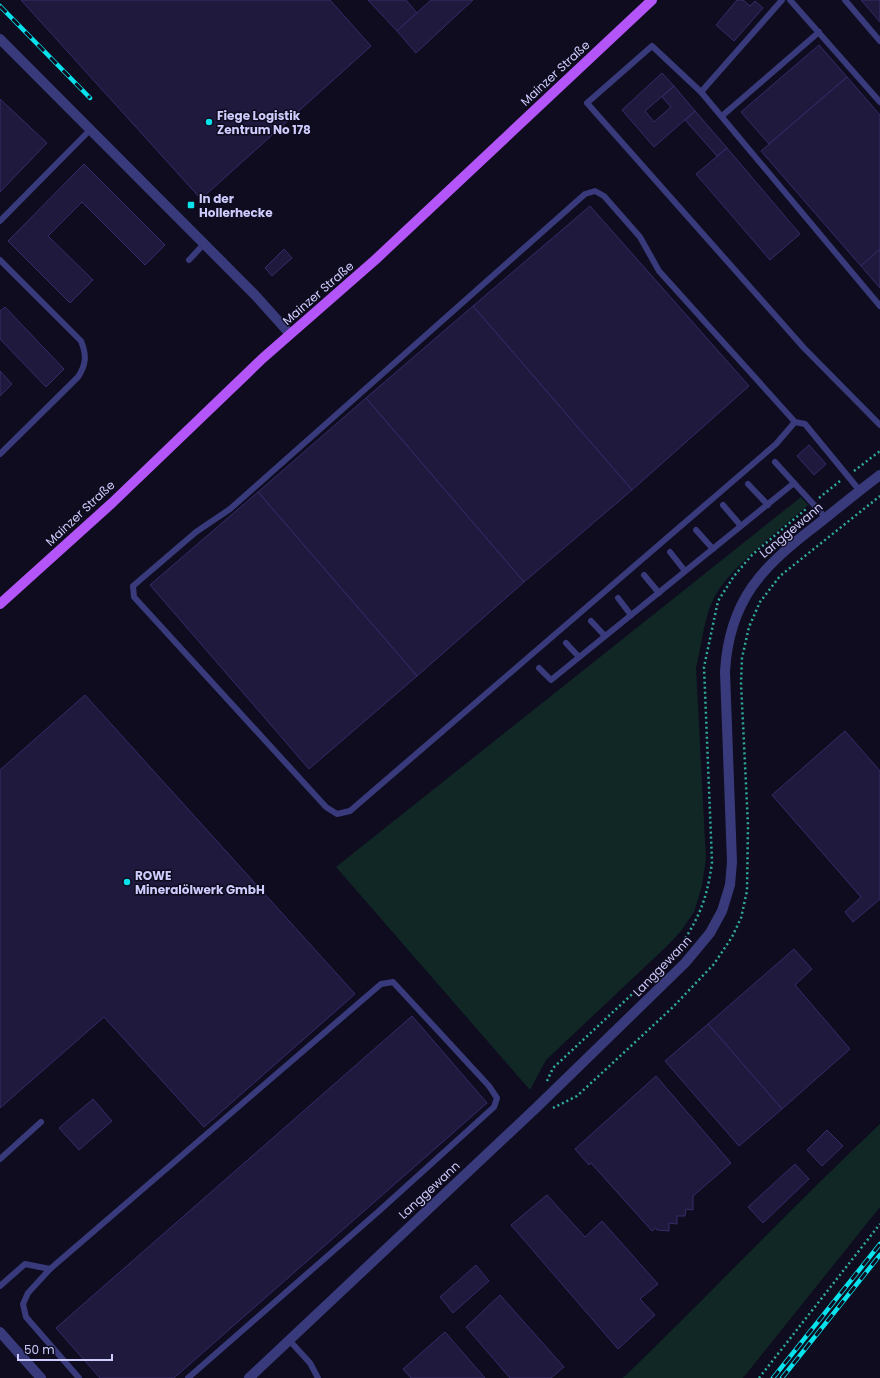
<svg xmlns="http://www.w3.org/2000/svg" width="880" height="1378" viewBox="0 0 880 1378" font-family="Poppins,sans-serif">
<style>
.green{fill:#102725}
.building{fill:#1f193e;stroke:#352c69}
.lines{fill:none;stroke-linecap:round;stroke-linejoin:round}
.path{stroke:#30ac9e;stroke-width:2.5;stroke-dasharray:2 3;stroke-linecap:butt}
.service{stroke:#393a7b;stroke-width:6}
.minor{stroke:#393a7b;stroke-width:10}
.primary{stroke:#b455fa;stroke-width:10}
.rail-casing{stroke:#07e2ed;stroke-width:4.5}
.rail{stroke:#0e0c1e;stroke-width:3;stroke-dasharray:9;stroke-linecap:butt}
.poi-dot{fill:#07e2ed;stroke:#0e0c1e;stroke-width:1.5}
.labels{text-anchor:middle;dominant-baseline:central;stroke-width:3;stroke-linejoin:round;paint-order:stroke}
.street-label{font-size:12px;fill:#cecbfd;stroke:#0e0c1e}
.poi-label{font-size:12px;font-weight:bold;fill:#cecbfd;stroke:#0e0c1e;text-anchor:start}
</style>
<rect width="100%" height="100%" fill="#0e0c1e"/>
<g class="green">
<path d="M801 497 808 505C782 528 726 570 713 600 704 619 701 647 696 668L706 859 702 886 694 912 681 931 667 946 546 1060 530 1090 336 867Z"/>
<path d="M880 1124V1207L743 1378H623C710 1294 792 1207 880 1124Z"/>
</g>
<g class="building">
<path d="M21 0H330L371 46 201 199Z"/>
<path d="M368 0H406L417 13 397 31Z"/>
<path d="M431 0H473L416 53 397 31Z"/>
<path d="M737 0H743L750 6 755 1 763 8 734 41 716 25Z"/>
<path d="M861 0H880V22Z"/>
<path d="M819 45 847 77 769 144 741 112Z"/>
<path d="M662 73 674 86 645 111 654 122 671 107 662 97 674 86 695 111 654 147 622 110Z"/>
<path d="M847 77 880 115V249L861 266 761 151Z"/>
<path d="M0 99 47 143 0 192Z"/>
<path d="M695 111 727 148 717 156 685 120Z"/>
<path d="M727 148 800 234 770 260 696 174Z"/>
<path d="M84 164 165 245 145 265 82 202 48 236 93 280 70 303 8 241Z"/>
<path d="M590 206 749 386 632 490 473 306Z"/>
<path d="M284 249 292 258 272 276 265 268Z"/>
<path d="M880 249V288L861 266Z"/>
<path d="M473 306 632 490 524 582 366 398Z"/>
<path d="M5 307 64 369 46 387 0 339V311Z"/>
<path d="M0 371 12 384 0 396Z"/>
<path d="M366 398 524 582 417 676 258 492Z"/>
<path d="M809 445 826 464 814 475 797 456Z"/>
<path d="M258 492 417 676 309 769 150 585Z"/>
<path d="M85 695 355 994 204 1127 104 1017 0 1108V770Z"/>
<path d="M845 731 880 771V899L853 922 845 912 861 897 772 795Z"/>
<path d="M794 949 812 969 795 985 850 1049 782 1109 708 1024Z"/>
<path d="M412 1016 487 1103 174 1378H100L56 1328Z"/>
<path d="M708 1024 782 1109 739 1146 665 1061Z"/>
<path d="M656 1076 731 1163 693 1196V1210L686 1209 685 1216H677V1224L669 1223V1231L657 1230 656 1228 652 1231 591 1163 589 1165 575 1149Z"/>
<path d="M93 1099 112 1121 79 1150 59 1128Z"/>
<path d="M827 1130 843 1146 822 1166 807 1150Z"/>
<path d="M795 1164 809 1179 763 1223 748 1207Z"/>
<path d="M547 1195 585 1237 602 1221 658 1284 640 1299 655 1315 618 1349 511 1225Z"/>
<path d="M476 1265 489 1281 453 1313 440 1297Z"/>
<path d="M500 1295 564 1367 551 1378H510L466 1327Z"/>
<path d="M445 1332 485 1378H411L403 1369Z"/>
</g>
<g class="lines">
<g class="path">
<path d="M854 471 880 451"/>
<path d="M819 498 840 481"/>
<path d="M547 1081 553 1068 673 956C697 923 707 902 712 862L704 667 718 601 734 576 752 555 806 509"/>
<path d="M553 1108 577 1096 673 1007 714 964 732 937 741 918 747 891 748 825 741 683 742 658 749 627 760 602 780 576 880 496"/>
<path d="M759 1378 880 1224"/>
</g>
<g class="service">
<path d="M782 0 701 92 652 46 587 103 804 348 880 425"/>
<path d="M790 0 880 102"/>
<path d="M845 0 880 41"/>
<path d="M701 92 880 306"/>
<path d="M722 116 819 32"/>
<path d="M0 221 90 130"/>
<path d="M0 260 81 341C87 355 86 365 78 377L0 454"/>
<path d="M189 260 203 245"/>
<path d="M795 422 659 271 640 237 604 196 595 191 585 194 230 509 196 532 133 586 134 597 326 807 337 814 350 811 776 444 795 422 805 424 860 491"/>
<path d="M775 462 794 483"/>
<path d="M748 484 768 505"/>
<path d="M723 505 741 526"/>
<path d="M696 530 713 549"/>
<path d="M670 552 685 571"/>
<path d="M644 575 659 593"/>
<path d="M618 598 631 615"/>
<path d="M591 621 605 636"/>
<path d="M566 643 579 657"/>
<path d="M539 668 551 680 794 483 826 518"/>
<path d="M0 1159 41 1122"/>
<path d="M50 1269 28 1293 23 1304 26 1317 79 1378"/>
<path d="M0 1286 25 1264 50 1269 381 984 393 982 489 1086 497 1098 494 1107 379 1211 188 1378"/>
<path d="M289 1340 310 1363 318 1378"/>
</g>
<g class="minor">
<path d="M0 39 255 295 290 334"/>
<path d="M0 1332 41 1378"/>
<path d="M249 1378 537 1107 685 963 710 933 722 911 730 885 732 862 725 672C729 599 763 566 818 524 838 508 859 491 880 475"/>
</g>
<path class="primary" d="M0 604 112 503 263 358 375 260 652 0"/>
<g class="rail-casing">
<g id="rail">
<path d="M0 6 90 98"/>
<path d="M773 1378 880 1244"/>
<path d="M782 1378 880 1255"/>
</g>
</g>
<use href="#rail" class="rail"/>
</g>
<g class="poi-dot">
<circle cx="209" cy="122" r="4"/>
<rect x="187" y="201" width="8" height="8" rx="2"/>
<circle cx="127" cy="882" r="4"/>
</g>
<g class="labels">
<g class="street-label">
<text transform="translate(555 73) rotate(-43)">Mainzer Straße</text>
<text transform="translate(318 293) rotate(-41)">Mainzer Straße</text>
<text transform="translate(80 513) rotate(-43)">Mainzer Straße</text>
<text transform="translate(791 530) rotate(-40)">Langgewann</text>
<text transform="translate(662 966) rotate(-46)">Langgewann</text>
<text transform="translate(429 1190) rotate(-43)">Langgewann</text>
</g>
<g class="poi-label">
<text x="217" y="115">Fiege Logistik<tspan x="217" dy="14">Zentrum No 178</tspan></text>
<text x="199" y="198">In der<tspan x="199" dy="14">Hollerhecke</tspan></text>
<text x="135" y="875">ROWE<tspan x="135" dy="14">Mineralölwerk GmbH</tspan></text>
</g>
</g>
<path d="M18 1354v6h94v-6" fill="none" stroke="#cecbfd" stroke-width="2"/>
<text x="24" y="1354" font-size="12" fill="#cecbfd" stroke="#0e0c1e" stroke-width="3" paint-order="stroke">50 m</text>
</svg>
